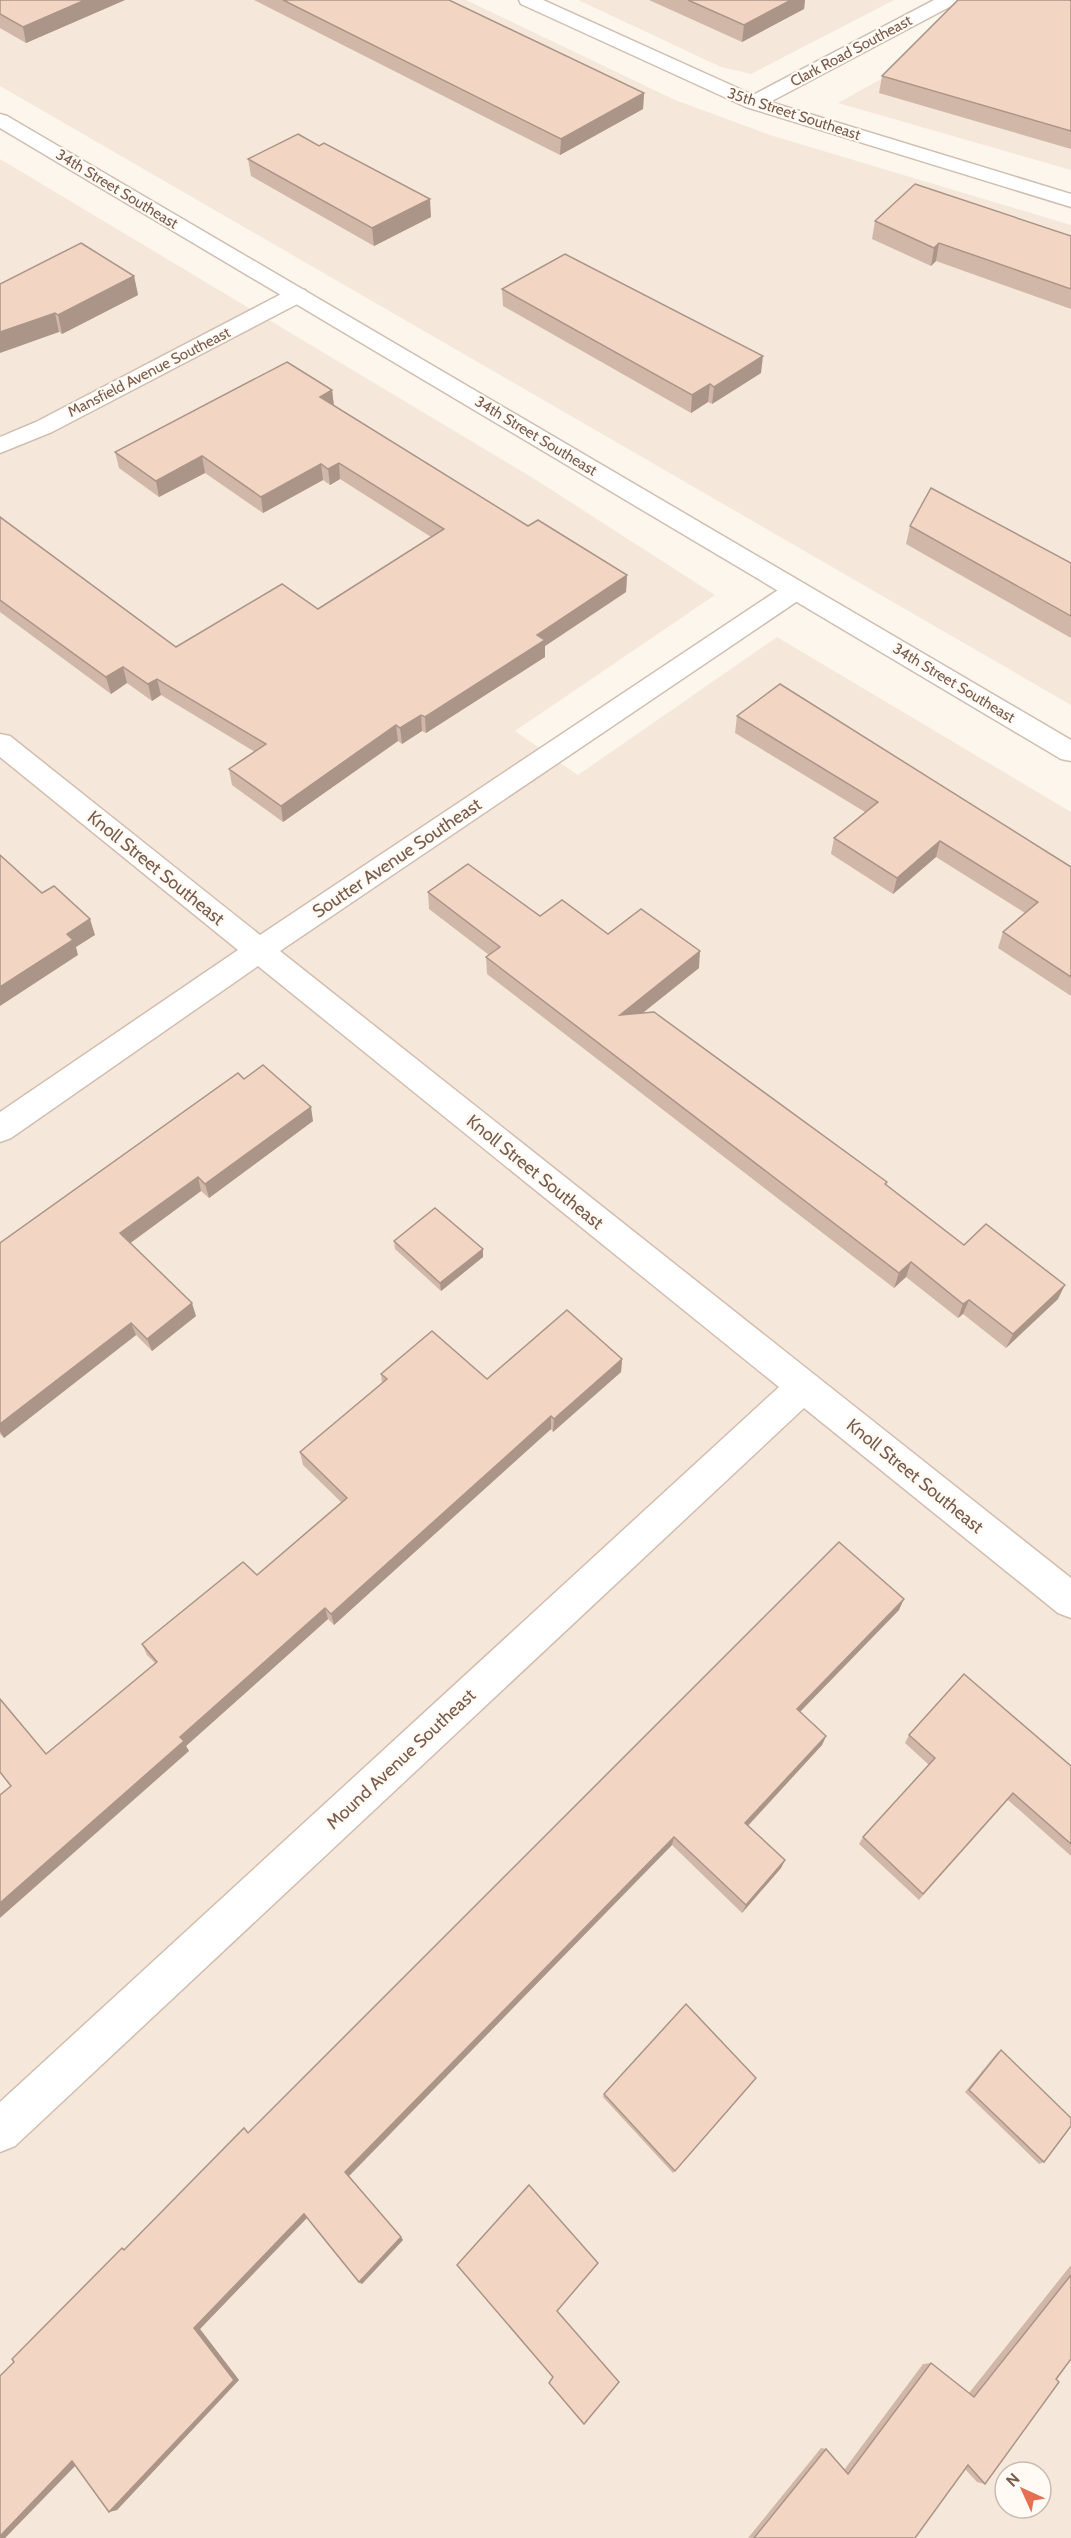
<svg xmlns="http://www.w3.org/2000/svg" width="1071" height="2538" viewBox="0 0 1071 2538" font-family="Cabin,sans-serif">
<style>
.residential{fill:#f5e8da;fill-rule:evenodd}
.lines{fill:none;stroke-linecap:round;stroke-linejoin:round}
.minor-casing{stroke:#d1beb0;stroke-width:3}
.tertiary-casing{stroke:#d1beb0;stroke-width:3}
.minor{fill:#fff;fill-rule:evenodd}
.tertiary{fill:#fff;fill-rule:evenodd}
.wall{fill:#d1b7a8}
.shaded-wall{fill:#aa9588}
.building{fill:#f3d5c3;stroke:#aa9588;stroke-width:1.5}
.labels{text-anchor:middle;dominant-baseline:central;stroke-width:4.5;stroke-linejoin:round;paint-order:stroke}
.far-street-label{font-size:15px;fill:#7a5c4d;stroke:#fffaf3}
.street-label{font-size:18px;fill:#7a5c4d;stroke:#fffaf3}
</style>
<rect width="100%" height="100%" fill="#fdf6ec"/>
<g class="residential">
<path d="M0 0H466L675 100 770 135 1071 225V705L0 86Z"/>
<path d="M578 0H894L751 74 721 67Z"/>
<path d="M1023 0H1071V170L838 103Z"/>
<path d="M0 159 533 478 715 595 515 731 578 775 777 637 1071 812V2538H0ZM1005 2472H1041V2508H1005Z"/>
</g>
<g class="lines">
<g class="minor-casing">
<g id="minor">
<path d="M519 0H543L753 95 934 0H957L955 4 770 102 1071 194V207L746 107 521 4Z"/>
<path d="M297 288 305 290 308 295 305 300 52 432 0 453V437L36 422 289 290Z"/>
<path d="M796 582 805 584 809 590 805 596 280 951 1071 1578V1618L1058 1613 804 1408 15 2146 0 2152V2102L779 1387 258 966 11 1138 0 1142V1112L238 950 0 757V734L10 736 260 935 787 584Z"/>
</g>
</g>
<g class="tertiary-casing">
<path id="tertiary" d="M0 114 7 116 1071 740V761L1061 759 0 128Z"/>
</g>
<use href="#minor" class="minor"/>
<use href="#tertiary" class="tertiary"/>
</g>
<g class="wall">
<path d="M0 0H125L26 43 0 28Z"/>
<path d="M254 0H449L644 93 643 109 560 155Z"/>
<path d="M649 0H805L804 9 742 42Z"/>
<path d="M1071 0V149L879 93 882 76Z"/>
<path d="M248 159 431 217 374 246 251 176Z"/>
<path d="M875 221 1071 236V309L936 261 931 266 872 239Z"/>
<path d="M134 276 138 295 62 334 0 284Z"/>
<path d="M502 289 761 373 712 404 708 402 691 413 503 306Z"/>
<path d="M332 390 334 406 528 526 627 575 626 592 545 646V657L426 733 422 731 402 744 398 741 283 822 232 785 229 769 255 752 161 695 152 701 127 683 111 694 0 612V517L176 647 318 609 431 537 340 479 330 485 323 480 263 513 205 473 159 497 119 468 115 452Z"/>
<path d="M910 526 1071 563V638L906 544Z"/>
<path d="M737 716 1071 867V996L998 948 1003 932 1025 913 936 857 893 894 831 854 834 838 865 812 735 733Z"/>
<path d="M428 892 540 916 608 934 699 968 642 1013 886 1184 964 1245 1058 1299 1006 1348 963 1314 958 1318 906 1277 894 1288 487 974 486 957 489 955 429 909Z"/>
<path d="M244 1079 313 1121 209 1198 201 1191 130 1243 196 1316 152 1351 136 1335 4 1438 0 1434V1243Z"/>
<path d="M394 1241 483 1257 441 1291 395 1249Z"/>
<path d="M622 1359 621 1372 553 1432 551 1429 334 1625 328 1619 186 1746 189 1751 46 1754 155 1663 147 1655 142 1644 257 1575 341 1502 303 1465 300 1452 382 1383 381 1374 487 1379Z"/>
<path d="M899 1610 800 1712 826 1736 822 1745 748 1826 785 1860 781 1868 742 1913 672 1845 349 2176 403 2240 362 2284 359 2282 307 2217 200 2329 239 2380 117 2510 109 2512 75 2465 5 2538H0L14 2362 122 2248 125 2249 249 2133Z"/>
<path d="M909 1735 1071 1766V1856L1008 1800 919 1900 859 1844 863 1837 929 1765 905 1743Z"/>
<path d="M1001 2050 1044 2162 1039 2164 965 2092 997 2053Z"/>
<path d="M754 2081 673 2173 603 2097 604 2094Z"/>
<path d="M1071 2265V2359L985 2484 977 2482 965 2469 915 2538H748L821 2448 826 2449 844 2470 923 2364 931 2363 969 2393Z"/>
</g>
<g class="shaded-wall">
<path d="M85 0H125L26 43 23 27Z"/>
<path d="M791 0H805L804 9 742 42 744 25Z"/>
<path d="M644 93 643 109 560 155 561 139Z"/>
<path d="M430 199 431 217 374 246 372 228Z"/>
<path d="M939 243 936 261 931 266 934 248Z"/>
<path d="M134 276 138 295 62 334 58 315Z"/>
<path d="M55 313 59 332 0 353V332Z"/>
<path d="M763 356 761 373 712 404 714 387Z"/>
<path d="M710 384 708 402 691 413 692 395Z"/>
<path d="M332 390 334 407 320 397Z"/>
<path d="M202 456 205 473 159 497 156 481Z"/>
<path d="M339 463 340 479 330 485 328 469Z"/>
<path d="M321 464 323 480 263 513 261 497Z"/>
<path d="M627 575 626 592 545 646V657L426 733 425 717 537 635Z"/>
<path d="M123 667 127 683 111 694 106 677Z"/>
<path d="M157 679 161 695 152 701 148 684Z"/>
<path d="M421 715 422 731 402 744 400 728Z"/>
<path d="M396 725 398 741 283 822 281 806Z"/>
<path d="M940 841 936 857 893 894 897 878Z"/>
<path d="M90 919 95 935 76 947 78 955 0 1006V987L67 934Z"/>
<path d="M700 951 699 968 619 1032 620 1015Z"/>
<path d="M311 1107 313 1121 209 1198 205 1184Z"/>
<path d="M198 1177 201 1191 125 1247 120 1233Z"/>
<path d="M483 1249V1257L441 1291 440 1283Z"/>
<path d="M911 1262 906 1277 894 1288 899 1273Z"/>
<path d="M1065 1285 1058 1299 1006 1348 1013 1334Z"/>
<path d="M969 1300 963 1314 958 1318 963 1304Z"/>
<path d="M192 1303 196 1316 152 1351 147 1339Z"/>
<path d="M131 1323 136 1335 4 1438 0 1431V1424Z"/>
<path d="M622 1359 621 1372 553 1432 554 1419Z"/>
<path d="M551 1416V1429L334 1625 331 1614Z"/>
<path d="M904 1599 899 1610 793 1719 797 1709Z"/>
<path d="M325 1608 328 1619 186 1746 189 1751 0 1918V1903L180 1737Z"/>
<path d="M826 1736 822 1745 742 1832 745 1823Z"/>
<path d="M674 1837 672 1845 349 2176 345 2172Z"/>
<path d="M785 1860 781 1868 742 1913 746 1905Z"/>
<path d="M304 2214 308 2217 200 2329 239 2380 117 2510 109 2512 194 2328Z"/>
<path d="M401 2237 403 2240 362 2284 359 2282Z"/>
<path d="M81 2460 5 2538H0V2536L72 2461Z"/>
</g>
<g class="building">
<path d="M0 0H85L23 27 0 14Z"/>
<path d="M283 0H449L644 93 561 139Z"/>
<path d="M688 0H791L744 25Z"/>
<path d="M958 0H1071V131L882 76Z"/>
<path d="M298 134 319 146 324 143 430 199 372 228 248 159Z"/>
<path d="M915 184 1071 236V289L939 243 934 248 875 221Z"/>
<path d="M81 243 134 276 58 315 55 313 0 332V284Z"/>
<path d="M565 254 763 356 714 387 710 384 692 395 502 289Z"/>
<path d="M287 362 332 390 320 397 528 526 538 520 627 575 537 635 545 640 425 717 421 715 400 728 396 725 281 806 229 769 266 744 157 679 148 684 123 667 106 677 0 600V517L176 647 282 584 318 609 444 529 339 463 328 469 321 464 261 497 202 456 156 481 115 452Z"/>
<path d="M931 488 1071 563V616L910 526Z"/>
<path d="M780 684 1071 867V977L1003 932 1038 902 940 841 897 878 834 838 878 802 737 716Z"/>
<path d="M0 855 42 893 54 886 90 919 67 934 73 940 0 987Z"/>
<path d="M468 864 540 916 562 900 608 934 641 909 700 951 620 1015 654 1012 887 1182 885 1184 964 1245 986 1224 1065 1285 1013 1334 969 1300 963 1304 911 1262 899 1273 486 957 500 947 428 892Z"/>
<path d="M263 1065 311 1107 205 1184 198 1177 120 1233 192 1303 147 1339 131 1323 0 1424V1243L238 1073 244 1079Z"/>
<path d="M435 1208 483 1249 440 1283 394 1241Z"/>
<path d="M567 1310 622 1359 554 1419 551 1416 331 1614 325 1608 180 1737 184 1741 0 1903V1795L11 1786 0 1772V1699L46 1754 157 1662 142 1644 243 1562 257 1575 347 1498 300 1452 387 1379 381 1374 432 1331 487 1379Z"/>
<path d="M839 1542 904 1599 797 1709 826 1736 745 1823 785 1860 746 1905 674 1837 345 2172 401 2237 359 2282 304 2214 194 2328 234 2380 109 2512 72 2461 0 2536V2376L14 2362 12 2359 122 2248 124 2250 244 2128 248 2133Z"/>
<path d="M964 1674 1071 1766V1844L1013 1793 923 1894 863 1837 935 1758 909 1735Z"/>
<path d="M686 2004 756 2078 675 2171 604 2094Z"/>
<path d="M1001 2050 1071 2118V2126L1044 2162 969 2090Z"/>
<path d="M529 2185 598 2263 557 2311 619 2382 584 2424 549 2383 553 2377 457 2265Z"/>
<path d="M1071 2275V2359L1056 2379 1059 2382 985 2484 968 2465 915 2538H754L826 2449 848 2474 931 2363 974 2397Z"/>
</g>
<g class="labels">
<g class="far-street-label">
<text transform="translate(851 51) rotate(-28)">Clark Road Southeast</text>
<text transform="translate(794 114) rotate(18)">35th Street Southeast</text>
<text transform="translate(117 189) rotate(31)">34th Street Southeast</text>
<text transform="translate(149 372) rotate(-27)">Mansfield Avenue Southeast</text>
<text transform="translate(536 436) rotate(31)">34th Street Southeast</text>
<text transform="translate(954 683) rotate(31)">34th Street Southeast</text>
</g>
<g class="street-label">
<text transform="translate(397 858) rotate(-34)">Soutter Avenue Southeast</text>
<text transform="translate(156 868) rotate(39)">Knoll Street Southeast</text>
<text transform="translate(535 1172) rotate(39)">Knoll Street Southeast</text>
<text transform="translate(915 1476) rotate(39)">Knoll Street Southeast</text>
<text transform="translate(401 1759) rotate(-43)">Mound Avenue Southeast</text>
</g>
</g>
<g transform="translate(1023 2490) rotate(315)"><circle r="28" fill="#fffaf3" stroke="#cabbb1" stroke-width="1.5"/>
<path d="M0-4.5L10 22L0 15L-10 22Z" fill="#e76f51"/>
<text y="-9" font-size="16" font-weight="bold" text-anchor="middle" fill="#7a5c4d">N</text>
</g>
</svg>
